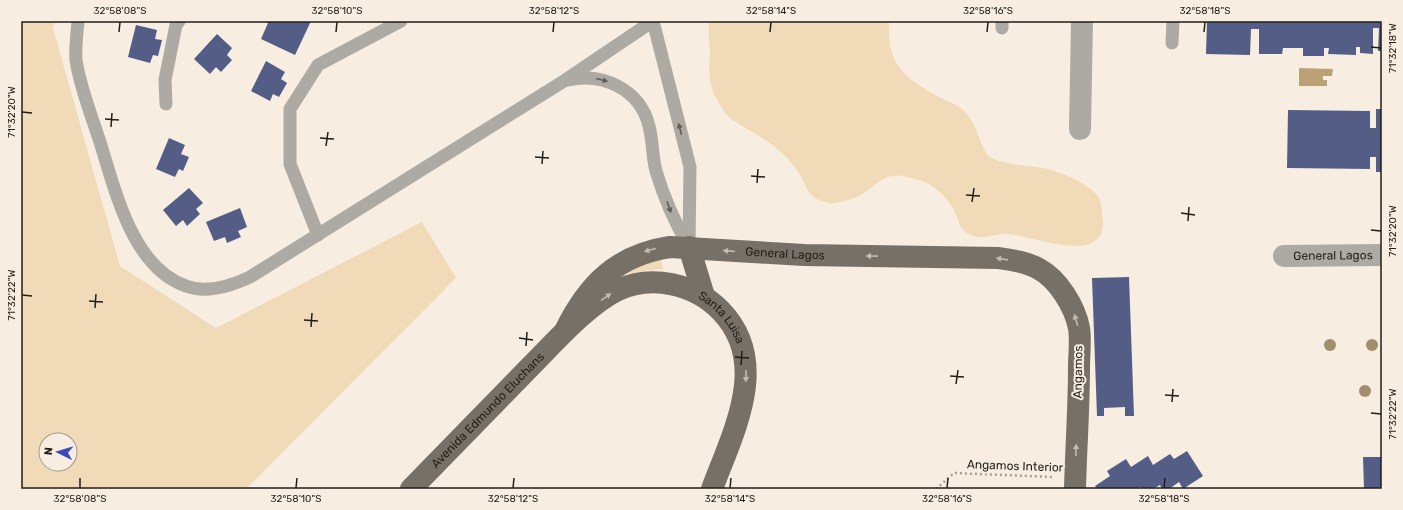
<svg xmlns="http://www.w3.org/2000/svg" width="1403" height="510" viewBox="0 0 1403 510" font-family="Rubik,sans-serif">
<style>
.green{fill:#f1dab7;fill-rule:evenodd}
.water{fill:#bca176}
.building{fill:#535d86}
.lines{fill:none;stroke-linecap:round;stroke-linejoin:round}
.path{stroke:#a49e94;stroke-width:2.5;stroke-dasharray:2 3;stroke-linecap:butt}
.service{stroke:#adaaa4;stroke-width:13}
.minor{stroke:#adaaa4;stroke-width:22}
.primary{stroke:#777066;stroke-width:22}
.tree{fill:#a28e6a}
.oneway{fill:#605d58}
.oneway2{fill:#c4bcb0}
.ticks{fill:none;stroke:#211e19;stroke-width:1.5}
.labels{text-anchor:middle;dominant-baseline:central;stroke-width:4;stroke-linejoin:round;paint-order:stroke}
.street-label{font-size:12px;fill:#211e19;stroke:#f7eee1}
.neatline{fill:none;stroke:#211e19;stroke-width:1.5}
.ticks-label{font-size:10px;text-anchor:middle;fill:#211e19}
</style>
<rect width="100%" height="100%" fill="#f7eee1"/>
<g class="green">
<path d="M21 21H55L53 28 120 266 216 328 422 222 456 278 246 489H21ZM46 440H70V464H46Z"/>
<path d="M710 21H889C887 65 903 77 939 97 947 101 956 104 963 110 976 121 979 142 988 156 1006 166 1023 164 1043 168 1057 170 1095 186 1100 200 1102 206 1102 215 1103 221 1105 267 1030 235 1009 234 994 233 980 242 967 233 959 228 959 221 955 213 950 199 933 184 919 180 910 178 900 174 891 176 879 179 871 189 861 195 856 198 850 199 844 201 839 202 835 204 830 203 808 200 808 189 799 173 795 167 790 162 785 156 770 140 750 132 733 120 728 117 724 112 721 107 709 87 708 76 710 53 710 41 707 32 710 21Z"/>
<path d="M660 256 663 269 642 271 613 285 641 265Z"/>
</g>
<path class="water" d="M1299 68 1333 69 1332 76H1323V80H1327V86H1299Z"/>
<g class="building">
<path d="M263 21H311L295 55 261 39 268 23Z"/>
<path d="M1207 21H1382V51H1378L1379 28H1373V54L1360 53V47H1356V55L1328 54 1329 48H1324V56H1303V48H1283L1282 54H1259V29H1251L1250 55 1206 54Z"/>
<path d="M136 25 157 30 155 39 162 40 158 56 153 55 150 63 128 57Z"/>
<path d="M217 34 232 48 227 55 232 60 221 72 216 67 210 74 194 59Z"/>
<path d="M266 61 285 72 281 79 287 83 279 97 273 94 270 101 251 91Z"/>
<path d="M1376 109H1382V172H1376V157H1370V169L1287 168 1288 110 1370 111V128H1376Z"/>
<path d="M169 138 185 145 181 154 189 157 183 171 179 169 175 177 156 169Z"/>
<path d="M189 188 203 203 196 209 200 214 187 226 183 220 176 226 163 210Z"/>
<path d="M240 208 247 227 238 231 241 237 227 243 225 237 214 241 206 222Z"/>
<path d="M1129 277 1134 416H1125V407L1104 408V416H1097L1092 278Z"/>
<path d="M1187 451 1203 476 1183 489 1179 482 1169 489H1162L1160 485 1153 489H1142L1141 487 1138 489H1097L1095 486 1110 476 1107 471 1126 459 1131 467 1148 456 1153 465 1170 454 1174 459Z"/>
<path d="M1363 457H1382V489H1364Z"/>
</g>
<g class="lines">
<path class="path" d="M936 489 954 473 1053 477"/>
<g class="service">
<path d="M78 21C77 34 75 48 76 60 80 87 91 114 99 139 115 188 131 267 186 286 207 294 231 286 250 277L564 81 653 21"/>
<path d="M653 21 690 167 689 247"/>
<path d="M1002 21V28"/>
<path d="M1172 43 1173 21"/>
<path d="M568 80C602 72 640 89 649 126 653 141 652 156 656 171 664 198 675 223 689 247"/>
<path d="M166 104 165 80 176 25 179 21"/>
<path d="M318 235 290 164V109L318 65 401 21"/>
</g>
<g class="minor">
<path d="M1080 129 1082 21"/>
<path id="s1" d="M1284 256 1382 255"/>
</g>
<g class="primary">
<path d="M689 247 704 296"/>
<path id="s2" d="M565 331C588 284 617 255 670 247L804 255 998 258C1012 260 1027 262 1039 269 1058 279 1075 307 1079 328 1081 340 1079 355 1079 367 1079 408 1076 448 1075 489"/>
<path id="s3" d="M411 489C450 449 490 408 529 368 553 344 588 304 618 290 652 274 695 284 721 311 771 363 733 432 712 489"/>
</g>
</g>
<g class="tree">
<circle cx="1330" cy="345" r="6"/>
<circle cx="1372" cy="345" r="6"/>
<circle cx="1365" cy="391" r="6"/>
</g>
<defs><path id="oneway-solid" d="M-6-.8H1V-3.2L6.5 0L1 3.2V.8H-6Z"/></defs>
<g class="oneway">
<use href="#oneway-solid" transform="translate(602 80) rotate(14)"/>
<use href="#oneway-solid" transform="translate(680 129) rotate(-104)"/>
<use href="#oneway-solid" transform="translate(669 207) rotate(71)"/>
</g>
<g class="oneway2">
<use href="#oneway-solid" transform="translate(650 250) rotate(165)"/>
<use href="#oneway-solid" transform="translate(729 251) rotate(-175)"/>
<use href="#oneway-solid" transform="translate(872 256) rotate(-179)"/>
<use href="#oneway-solid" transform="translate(1002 259) rotate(-172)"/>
<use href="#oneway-solid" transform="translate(606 297) rotate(-34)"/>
<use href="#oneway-solid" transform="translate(1076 320) rotate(-107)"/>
<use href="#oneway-solid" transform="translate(746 376) rotate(91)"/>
<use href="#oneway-solid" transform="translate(1076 450) rotate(-88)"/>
</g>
<path class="ticks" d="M119 32 120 22M336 32 337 22M553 32 554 22M770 32 771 22M987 32 988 22M1204 32 1205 22M1371 47 1381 48M22 112 32 113M105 119 119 120M111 127 112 113M320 138 334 139M326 146 328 132M535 157 549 158M542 164 543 151M751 176 765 177M757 183 758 169M966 195 980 196M972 202 974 188M1181 213 1195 215M1188 221 1189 207M1371 230 1381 231M22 295 32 296M89 301 103 302M95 308 96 294M304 320 318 321M311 327 312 313M519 338 533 340M526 346 527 332M735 357 749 358M741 365 742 351M950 376 964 377M956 384 958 370M1165 395 1179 396M1172 402 1173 389M1371 413 1381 414M80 488V478M296 488 297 478M513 488 514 478M730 488 731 478M947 488 948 478M1164 488 1165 478"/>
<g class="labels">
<g class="street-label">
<text stroke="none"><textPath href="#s2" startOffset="256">General Lagos</textPath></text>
<text stroke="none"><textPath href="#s1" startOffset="49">General Lagos</textPath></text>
<text stroke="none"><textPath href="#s3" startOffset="405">Santa Luisa</textPath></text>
<text transform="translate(1078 372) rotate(-89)">Angamos</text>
<text stroke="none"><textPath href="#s3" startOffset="110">Avenida Edmundo Eluchans</textPath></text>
<text transform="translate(1015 466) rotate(2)">Angamos Interior</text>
</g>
</g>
<rect width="1403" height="510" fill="none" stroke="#f7eee1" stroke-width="44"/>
<g transform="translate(58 452) rotate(275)"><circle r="19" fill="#f7eee1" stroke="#a19b91"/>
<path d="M0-3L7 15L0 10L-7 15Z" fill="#3c49bc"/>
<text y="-6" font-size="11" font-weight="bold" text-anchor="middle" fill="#211e19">N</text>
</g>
<rect x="22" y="22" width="1359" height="466" class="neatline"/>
<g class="ticks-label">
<text x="120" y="14">32°58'08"S</text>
<text x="337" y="14">32°58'10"S</text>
<text x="554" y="14">32°58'12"S</text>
<text x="771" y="14">32°58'14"S</text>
<text x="988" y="14">32°58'16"S</text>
<text x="1205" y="14">32°58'18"S</text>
<text transform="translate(1392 48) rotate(-90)" y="4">71°32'18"W</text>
<text transform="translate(11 112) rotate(-90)" y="4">71°32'20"W</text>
<text transform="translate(1392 231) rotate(-90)" y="4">71°32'20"W</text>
<text transform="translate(11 295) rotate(-90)" y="4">71°32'22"W</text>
<text transform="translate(1392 414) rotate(-90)" y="4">71°32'22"W</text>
<text x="80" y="502">32°58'08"S</text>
<text x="296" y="502">32°58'10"S</text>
<text x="513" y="502">32°58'12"S</text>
<text x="730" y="502">32°58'14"S</text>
<text x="947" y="502">32°58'16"S</text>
<text x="1164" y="502">32°58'18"S</text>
</g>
</svg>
